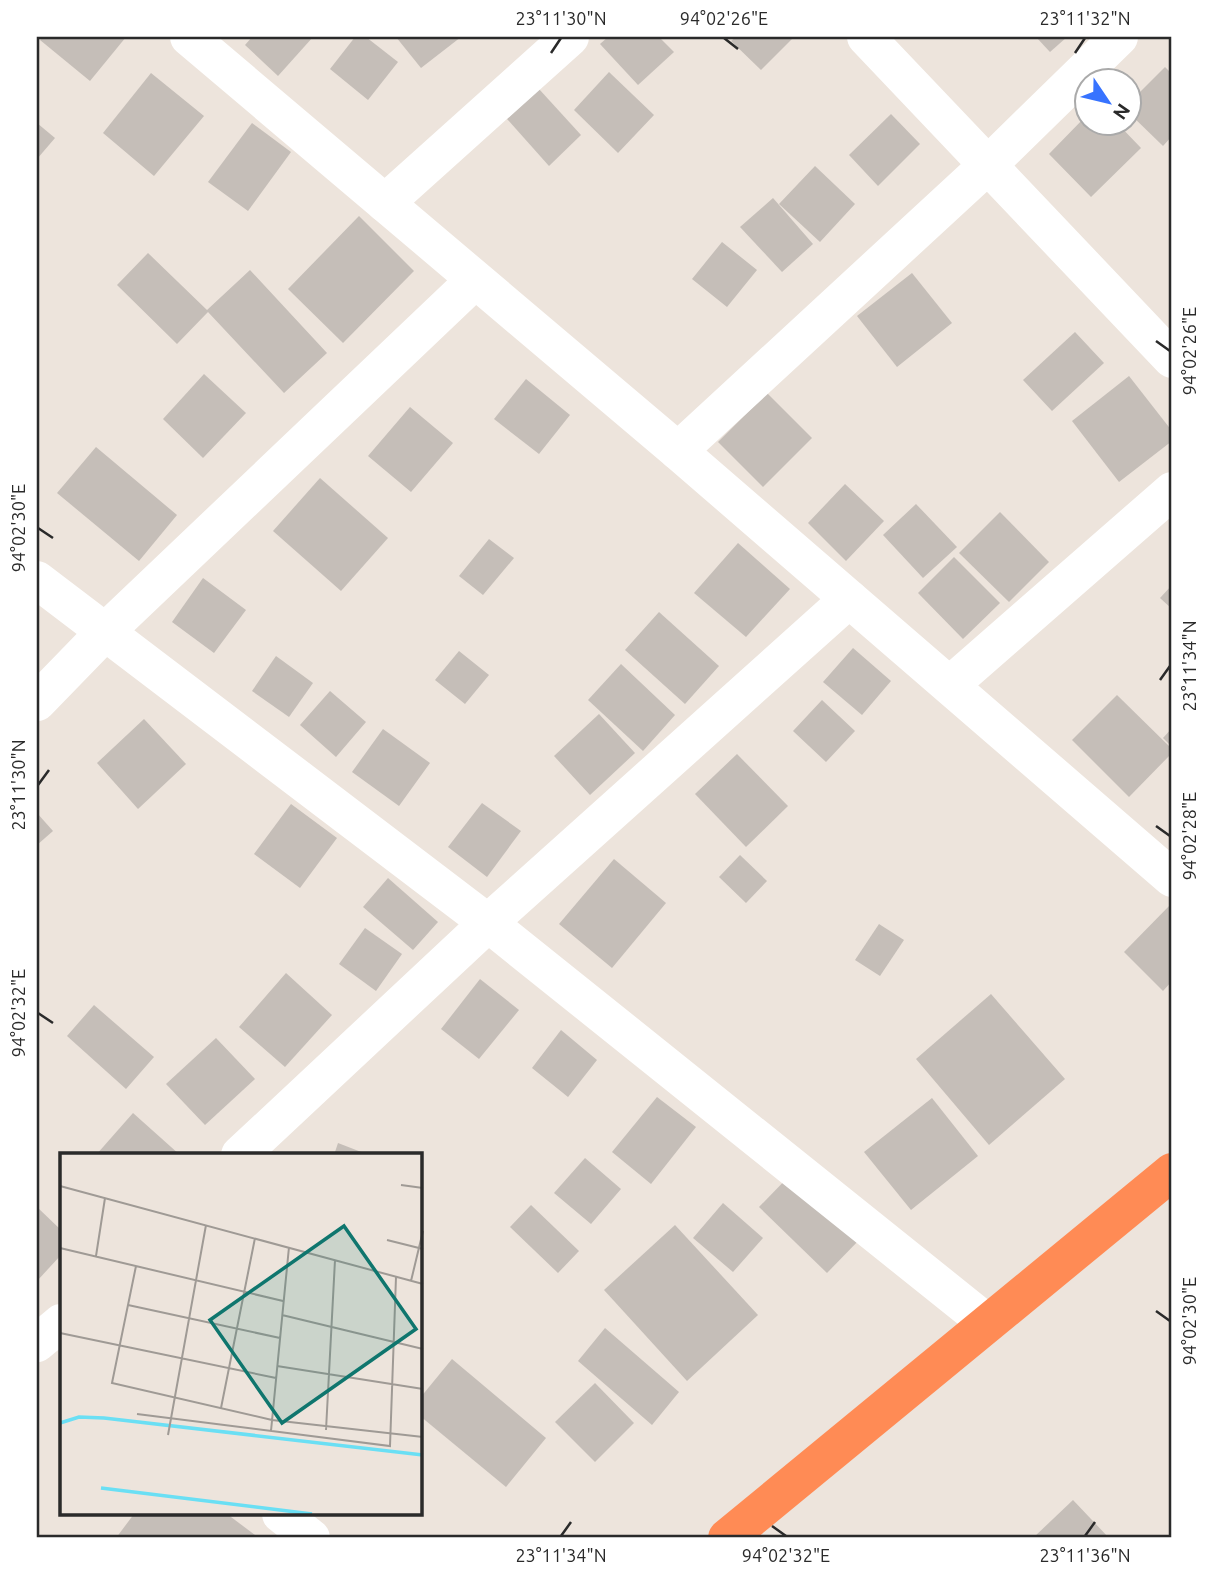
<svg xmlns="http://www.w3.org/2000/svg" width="1209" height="1575" viewBox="0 0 1209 1575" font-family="Ubuntu,sans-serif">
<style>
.building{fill:#c5beb8}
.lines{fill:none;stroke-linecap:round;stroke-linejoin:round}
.minor{stroke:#fff;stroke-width:38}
.highway{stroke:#ff8b55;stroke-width:38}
.ticks{fill:none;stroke:#2a2a2a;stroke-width:2.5}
.inset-river{fill:none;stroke:#6adff4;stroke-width:3.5}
.inset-road{fill:none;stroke:#9f9a95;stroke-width:2}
.view{fill:#0f766e;fill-opacity:0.15;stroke:#0f766e;stroke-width:3.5}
.inset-edge{fill:none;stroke:#2a2a2a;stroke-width:3.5}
.neatline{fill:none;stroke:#2a2a2a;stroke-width:2.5}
.ticks-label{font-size:18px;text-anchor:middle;fill:#2a2a2a}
</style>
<rect width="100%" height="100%" fill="#ede4dc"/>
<g class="building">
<path d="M43 37H126L90 81 40 40Z"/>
<path d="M252 37H313L278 76 245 45Z"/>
<path d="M355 37H366L398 62 368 100 330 69Z"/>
<path d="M396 37H461L421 68Z"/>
<path d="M608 37H659L674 52 638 85 600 44Z"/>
<path d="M736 37H794L761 70 731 41Z"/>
<path d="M1036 37H1067L1050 52Z"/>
<path d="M1165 67 1172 74V136L1163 146 1128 112V104Z"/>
<path d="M609 72 654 115 618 153 574 110Z"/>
<path d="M151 73 204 116 154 176 103 133Z"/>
<path d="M539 89 581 135 549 166 507 119Z"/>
<path d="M891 114 920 144 878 186 849 155Z"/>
<path d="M1086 116V122H1116L1141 148 1091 197 1049 154Z"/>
<path d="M37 123 55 138 37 159Z"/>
<path d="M252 123 291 152 248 211 208 182Z"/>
<path d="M815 166 855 204 820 242 779 204Z"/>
<path d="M773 198 813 244 782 272 740 227Z"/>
<path d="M359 216 414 271 343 343 288 289Z"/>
<path d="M722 242 757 270 727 307 692 279Z"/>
<path d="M148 253 207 310 250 270 327 353 284 393 208 312 177 344 117 285Z"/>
<path d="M912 273 952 323 897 367 857 316Z"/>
<path d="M1075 332 1104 363 1052 411 1023 380Z"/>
<path d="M204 374 246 413 203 458 163 419Z"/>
<path d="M1129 376 1172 431V441L1119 482 1072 421Z"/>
<path d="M526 379 570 415 539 454 494 419Z"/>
<path d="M767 393 812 438 763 487 718 442Z"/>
<path d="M410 407 453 443 411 492 368 456Z"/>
<path d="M96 447 177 515 139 561 57 493Z"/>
<path d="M320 478 388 538 341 591 273 531Z"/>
<path d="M845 484 884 521 846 561 808 523Z"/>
<path d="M916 504 957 547 923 578 883 535Z"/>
<path d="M1000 512 1049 562 1009 602 959 553Z"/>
<path d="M489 539 514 558 483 595 459 576Z"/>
<path d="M738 543 790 589 746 637 694 593Z"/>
<path d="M954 557 1000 603 963 639 918 593Z"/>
<path d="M203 578 246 610 214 653 172 622Z"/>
<path d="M1172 585V609L1160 598Z"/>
<path d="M659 612 719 666 685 704 625 650Z"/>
<path d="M853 648 891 681 862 715 823 682Z"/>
<path d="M459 651 489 675 465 704 435 680Z"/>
<path d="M276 656 313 683 289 717 252 691Z"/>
<path d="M621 664 675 715 643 751 588 700Z"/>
<path d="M330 691 366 722 336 757 300 725Z"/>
<path d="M1117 695 1172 749V753L1129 797 1072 740Z"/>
<path d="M822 700 855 731 826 762 793 731Z"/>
<path d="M599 714 635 753 590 795 554 756Z"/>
<path d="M144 719 186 764 138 809 97 763Z"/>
<path d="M1172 728V747L1163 738Z"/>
<path d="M383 729 430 763 399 806 352 772Z"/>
<path d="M737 754 788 806 746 847 695 794Z"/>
<path d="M482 803 521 831 487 877 448 847Z"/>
<path d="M291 804 337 838 300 888 254 854Z"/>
<path d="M37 813 53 831 37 845Z"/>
<path d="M740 855 767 881 746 903 719 877Z"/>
<path d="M614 859 666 903 612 968 559 924Z"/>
<path d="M388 878 438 922 413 950 363 907Z"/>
<path d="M1172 903V981L1163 991 1124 952Z"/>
<path d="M879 924 904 940 880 976 855 960Z"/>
<path d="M365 928 402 954 376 991 339 964Z"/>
<path d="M286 973 332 1015 285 1067 239 1027Z"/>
<path d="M480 979 519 1010 479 1059 441 1029Z"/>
<path d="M991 994 1065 1079 989 1145 916 1059Z"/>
<path d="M94 1005 154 1057 126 1089 67 1036Z"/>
<path d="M561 1030 597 1060 568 1097 532 1068Z"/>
<path d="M216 1038 255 1079 205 1125 166 1084Z"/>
<path d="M657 1097 696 1127 651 1184 612 1152Z"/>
<path d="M932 1098 978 1156 911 1210 864 1152Z"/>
<path d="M133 1113 180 1155H96Z"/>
<path d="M338 1143 369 1155H334Z"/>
<path d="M585 1158 621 1189 591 1224 554 1193Z"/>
<path d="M794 1171 862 1237 827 1273 759 1207Z"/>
<path d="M723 1203 763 1238 733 1272 693 1238Z"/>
<path d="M531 1205 579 1251 558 1273 510 1227Z"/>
<path d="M37 1207 61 1230V1255L37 1281Z"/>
<path d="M675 1225 758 1315 687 1381 604 1290Z"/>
<path d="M605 1328 679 1392 652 1425 578 1361Z"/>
<path d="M452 1359 546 1438 506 1487 420 1416V1398Z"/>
<path d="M595 1383 634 1423 595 1462 555 1422Z"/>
<path d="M1073 1500 1109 1538H1033Z"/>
<path d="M134 1514H227L259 1538H116Z"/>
</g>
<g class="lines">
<g class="minor">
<path d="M189 37 678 451 1172 878"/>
<path d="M866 37 1172 359"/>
<path d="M385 203 570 37"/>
<path d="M678 451 989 164 1119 37"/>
<path d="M37 580 488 923 987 1323"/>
<path d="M950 685 1172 491"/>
<path d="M37 702 104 633 475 280"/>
<path d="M240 1155 488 923 849 599"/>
<path d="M37 1343 61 1323"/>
<path d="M281 1514 311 1538"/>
</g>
<path class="highway" d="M727 1538 1172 1172"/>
</g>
<path class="ticks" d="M724 38 738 49M551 53 561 38M1075 53 1085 38M1156 341 1170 351M38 528 53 538M1160 680 1170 666M38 785 49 770M1156 826 1170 836M38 1013 53 1023M1156 1311 1170 1321M772 1526 786 1536M561 1536 571 1522M1085 1536 1095 1522"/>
<g transform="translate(60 1153)">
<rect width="362" height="362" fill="#ede4dc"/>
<path class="inset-river" d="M0 270 19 264 44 265 363 302M41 335 252 361"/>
<path class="inset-road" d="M341 32 363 35M0 33 363 131M327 87 363 96M0 95 223 148M36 103 45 45M76 113 52 230 212 267 363 284M351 128 363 78M68 152 220 185M222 162 363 196M0 180 216 225M217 213 363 236M161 255 195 85M77 261 330 293 336 124M266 277 275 107M211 278 229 94M108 282 146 72"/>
<path class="view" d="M284 73 356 176 222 270 150 167Z"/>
<rect width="362" height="362" class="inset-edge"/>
</g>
<rect width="1209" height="1575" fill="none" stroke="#ffffff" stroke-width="77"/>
<g transform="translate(1108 102) rotate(125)"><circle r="33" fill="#ffffff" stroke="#aaaaaa" stroke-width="2"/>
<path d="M0-5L12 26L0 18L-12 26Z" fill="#3773ff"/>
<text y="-10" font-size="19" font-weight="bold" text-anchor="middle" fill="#2a2a2a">N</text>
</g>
<rect x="38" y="38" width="1132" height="1498" class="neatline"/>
<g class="ticks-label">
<text x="561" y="25">23°11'30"N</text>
<text x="724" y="25">94°02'26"E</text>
<text x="1085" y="25">23°11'32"N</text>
<text transform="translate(1190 351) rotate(-90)" y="6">94°02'26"E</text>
<text transform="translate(19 528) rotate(-90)" y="6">94°02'30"E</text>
<text transform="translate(1190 666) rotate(-90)" y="6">23°11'34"N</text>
<text transform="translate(19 785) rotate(-90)" y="6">23°11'30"N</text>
<text transform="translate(1190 836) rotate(-90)" y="6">94°02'28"E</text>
<text transform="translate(19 1013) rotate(-90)" y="6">94°02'32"E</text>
<text transform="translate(1190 1321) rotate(-90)" y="6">94°02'30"E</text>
<text x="561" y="1562">23°11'34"N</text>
<text x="786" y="1562">94°02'32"E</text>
<text x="1085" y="1562">23°11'36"N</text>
</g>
</svg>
